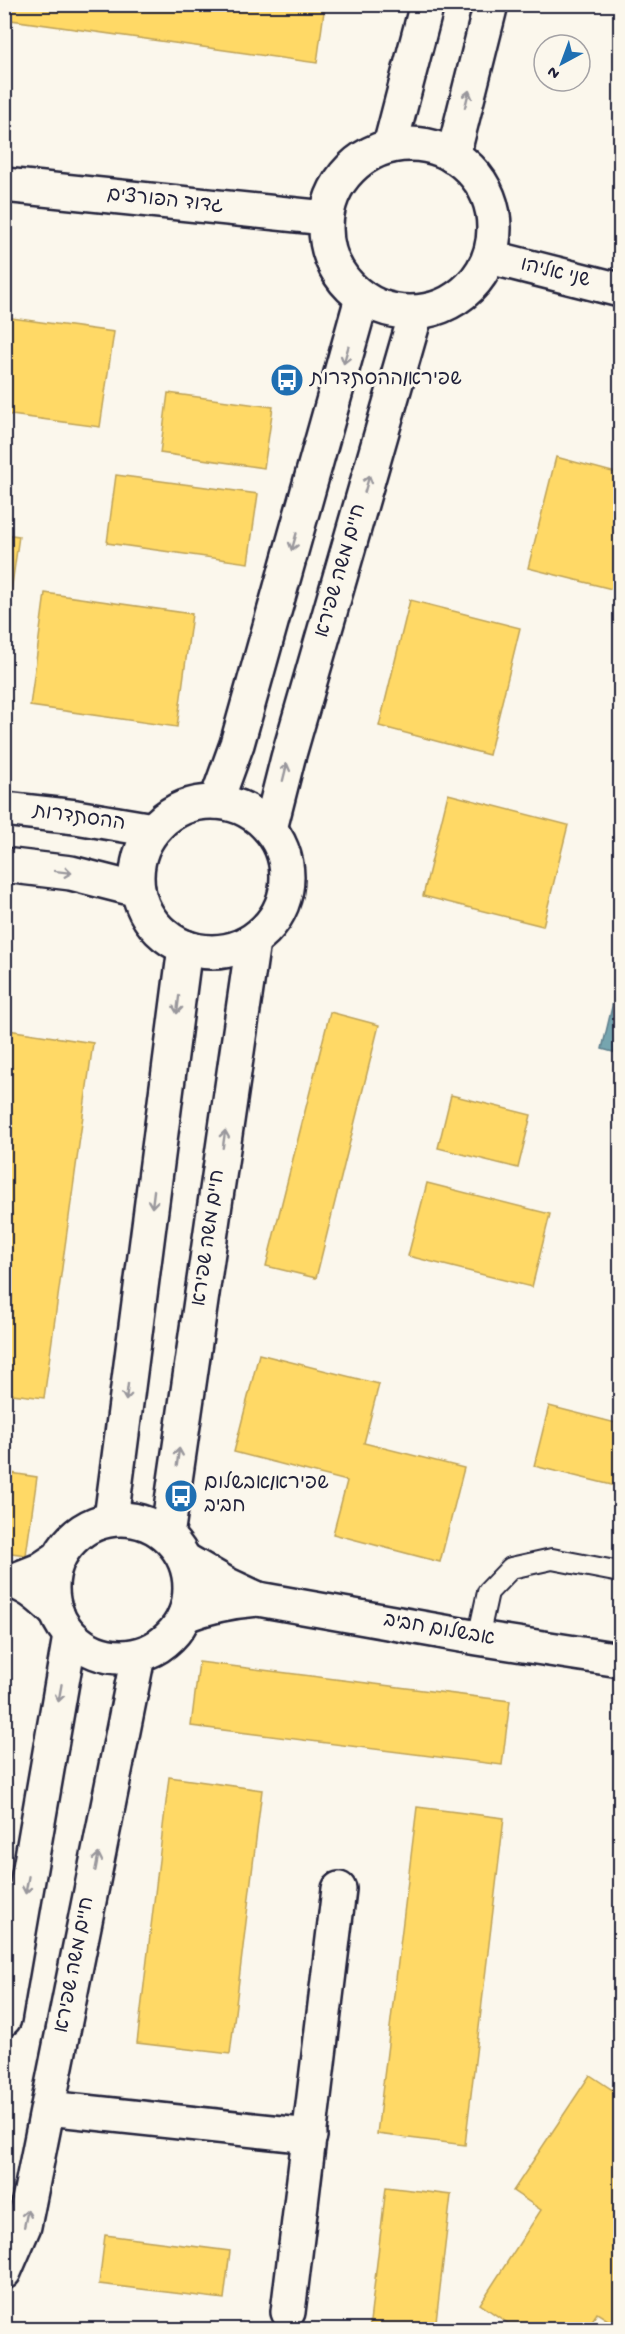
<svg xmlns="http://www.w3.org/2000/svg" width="625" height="2334" viewBox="0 0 625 2334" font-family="'Gochi Hand','Playpen Sans Hebrew',sans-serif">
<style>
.homes{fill:#ffd966;stroke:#bda259;stroke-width:1.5}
.public{fill:#76a5af;stroke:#5d7e8c;stroke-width:1.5}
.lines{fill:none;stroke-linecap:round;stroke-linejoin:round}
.service-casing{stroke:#22223b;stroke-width:24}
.minor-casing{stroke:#22223b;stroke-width:38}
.tertiary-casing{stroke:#22223b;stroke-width:38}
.service{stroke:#fbf7ec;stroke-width:20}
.minor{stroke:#fbf7ec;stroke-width:33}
.tertiary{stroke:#fbf7ec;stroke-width:33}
.oneway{stroke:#99979c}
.labels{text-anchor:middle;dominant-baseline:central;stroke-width:6;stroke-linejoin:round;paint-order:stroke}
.street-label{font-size:20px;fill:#22223b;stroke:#fbf7ec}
.poi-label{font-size:20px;fill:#22223b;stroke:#fbf7ec;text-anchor:start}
</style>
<rect width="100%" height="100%" fill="#fbf7ec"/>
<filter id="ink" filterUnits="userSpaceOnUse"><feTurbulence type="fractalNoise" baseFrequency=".0167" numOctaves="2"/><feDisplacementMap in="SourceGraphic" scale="12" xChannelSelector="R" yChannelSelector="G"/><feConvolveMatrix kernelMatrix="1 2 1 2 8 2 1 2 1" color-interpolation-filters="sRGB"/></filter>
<g filter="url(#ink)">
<g class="homes">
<path d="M4 4H325L317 63 4 19Z"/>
<path d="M4 317 114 332 100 427 4 414Z"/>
<path d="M168 393 273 407 264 468 160 453Z"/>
<path d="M556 457 620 474V591L528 568Z"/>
<path d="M116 475 258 494 248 563 107 543Z"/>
<path d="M4 534 19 536 10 599 4 598Z"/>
<path d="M45 593 192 614 177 727 30 706Z"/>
<path d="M410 600 520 628 489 755 379 726Z"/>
<path d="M448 794 568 825 543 926 423 896Z"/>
<path d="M330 1012 379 1025 316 1278 266 1266Z"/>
<path d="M8 1030 93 1043 44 1398 4 1393V1052Z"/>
<path d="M451 1095 531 1115 518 1168 438 1148Z"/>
<path d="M427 1183 550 1214 532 1287 408 1256Z"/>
<path d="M259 1354 379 1384 364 1443 464 1468 440 1562 333 1534 347 1481 234 1452Z"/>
<path d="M549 1406 620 1424V1487L534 1466Z"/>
<path d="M4 1472 37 1477 26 1555 4 1552Z"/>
<path d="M199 1662 510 1701 502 1765 191 1726Z"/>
<path d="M169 1777 262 1790 230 2054 137 2043Z"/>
<path d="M417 1807 504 1818 465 2145 377 2134Z"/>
<path d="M590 2075 620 2095V2330H612L616 2325 597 2313 586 2330H518L480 2304 541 2210 513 2191Z"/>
<path d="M386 2187 451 2195 435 2330H369Z"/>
<path d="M105 2235 230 2251 224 2299 99 2284Z"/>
</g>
<path class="public" d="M620 973V1054L602 1049Z"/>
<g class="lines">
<g class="service-casing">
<path id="service" d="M478 1638 488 1592 511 1568 552 1559 620 1572"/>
</g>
<g class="minor-casing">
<g id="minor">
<path d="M4 185 326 218"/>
<path d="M490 257 620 290"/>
<path d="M185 1560 228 1585 258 1599"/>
<path d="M4 1580C25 1582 42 1599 57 1613"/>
<path d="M12 1581 40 1570 58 1558"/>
<path d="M185 1615C210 1605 232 1601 258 1599L478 1638 620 1660"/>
<path d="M48 2108 310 2136"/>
<path d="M288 2312 339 1889"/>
</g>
</g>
<g class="tertiary-casing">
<g id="tertiary">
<circle cx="410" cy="228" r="84"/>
<path d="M390 146 427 4"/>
<path d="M453 156 491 4"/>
<path d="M216 802 237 744 362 298"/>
<circle cx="212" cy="877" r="75"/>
<path d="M4 809 76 817 153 830"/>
<path d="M270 829 288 758 416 313"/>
<path d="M4 865 71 873 138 890"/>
<circle cx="121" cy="1588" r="69"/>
<path d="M111 1519 185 947"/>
<path d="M167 1536 253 941"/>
<path d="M4 2019 70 1636"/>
<path d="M4 2272 24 2226 138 1656"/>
</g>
</g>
<use href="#service" class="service"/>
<use href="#minor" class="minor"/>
<use href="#tertiary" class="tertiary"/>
</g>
<defs><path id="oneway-shaft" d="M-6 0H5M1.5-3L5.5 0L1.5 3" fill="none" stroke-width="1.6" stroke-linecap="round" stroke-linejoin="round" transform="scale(1.5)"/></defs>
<g class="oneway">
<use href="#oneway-shaft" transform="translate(467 99) rotate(-76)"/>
<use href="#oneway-shaft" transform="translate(346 355) rotate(106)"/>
<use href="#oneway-shaft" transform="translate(367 484) rotate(-74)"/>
<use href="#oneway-shaft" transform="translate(294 542) rotate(106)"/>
<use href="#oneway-shaft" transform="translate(285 772) rotate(-76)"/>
<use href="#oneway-shaft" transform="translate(63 872) rotate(7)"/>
<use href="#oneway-shaft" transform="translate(178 1005) rotate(97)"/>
<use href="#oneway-shaft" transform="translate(224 1139) rotate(-82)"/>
<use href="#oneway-shaft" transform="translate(153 1199) rotate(97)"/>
<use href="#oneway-shaft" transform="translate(127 1392) rotate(97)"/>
<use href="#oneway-shaft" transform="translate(178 1457) rotate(-82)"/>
<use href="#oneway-shaft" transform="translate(60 1693) rotate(100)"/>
<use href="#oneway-shaft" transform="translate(97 1862) rotate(-79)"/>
<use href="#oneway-shaft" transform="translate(27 1885) rotate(100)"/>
<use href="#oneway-shaft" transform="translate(26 2218) rotate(-78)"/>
</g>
</g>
<defs>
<g id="bus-disc" transform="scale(1.725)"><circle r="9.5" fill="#1f6fb2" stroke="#fbf7ec"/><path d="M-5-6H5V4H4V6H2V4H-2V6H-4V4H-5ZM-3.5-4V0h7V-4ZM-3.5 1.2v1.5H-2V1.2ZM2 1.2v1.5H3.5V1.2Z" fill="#fff"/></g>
</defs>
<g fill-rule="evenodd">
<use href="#bus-disc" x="287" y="380"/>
<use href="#bus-disc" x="181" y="1496"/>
</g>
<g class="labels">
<g class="street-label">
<text transform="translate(165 202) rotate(6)">גדוד הפורצים</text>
<text transform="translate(555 274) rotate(14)">שני אליהו</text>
<text transform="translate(342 571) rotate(-74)">חיים משה שפירא</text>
<text transform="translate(79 819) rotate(8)">ההסתדרות</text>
<text transform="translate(210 1238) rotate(-82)">חיים משה שפירא</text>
<text transform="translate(439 1631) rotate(10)">אבשלום חביב</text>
<text transform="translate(76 1965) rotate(-79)">חיים משה שפירא</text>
</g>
<g class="poi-label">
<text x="310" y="380">שפירא/ההסתדרות</text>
<text x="204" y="1484">שפירא/אבשלום<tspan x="204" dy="23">חביב</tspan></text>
</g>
</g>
<rect width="625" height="2334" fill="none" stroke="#fbf7ec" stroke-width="24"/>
<rect x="12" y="12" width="601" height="2310" fill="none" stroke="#22223b" stroke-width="2" filter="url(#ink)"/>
<g transform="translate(562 63) rotate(221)"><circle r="28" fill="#fbf7ec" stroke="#a4a2a5" stroke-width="1.5"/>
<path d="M0-4.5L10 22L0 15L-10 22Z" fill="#1f6fb2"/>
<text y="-9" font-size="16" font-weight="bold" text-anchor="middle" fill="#22223b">N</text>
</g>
</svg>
